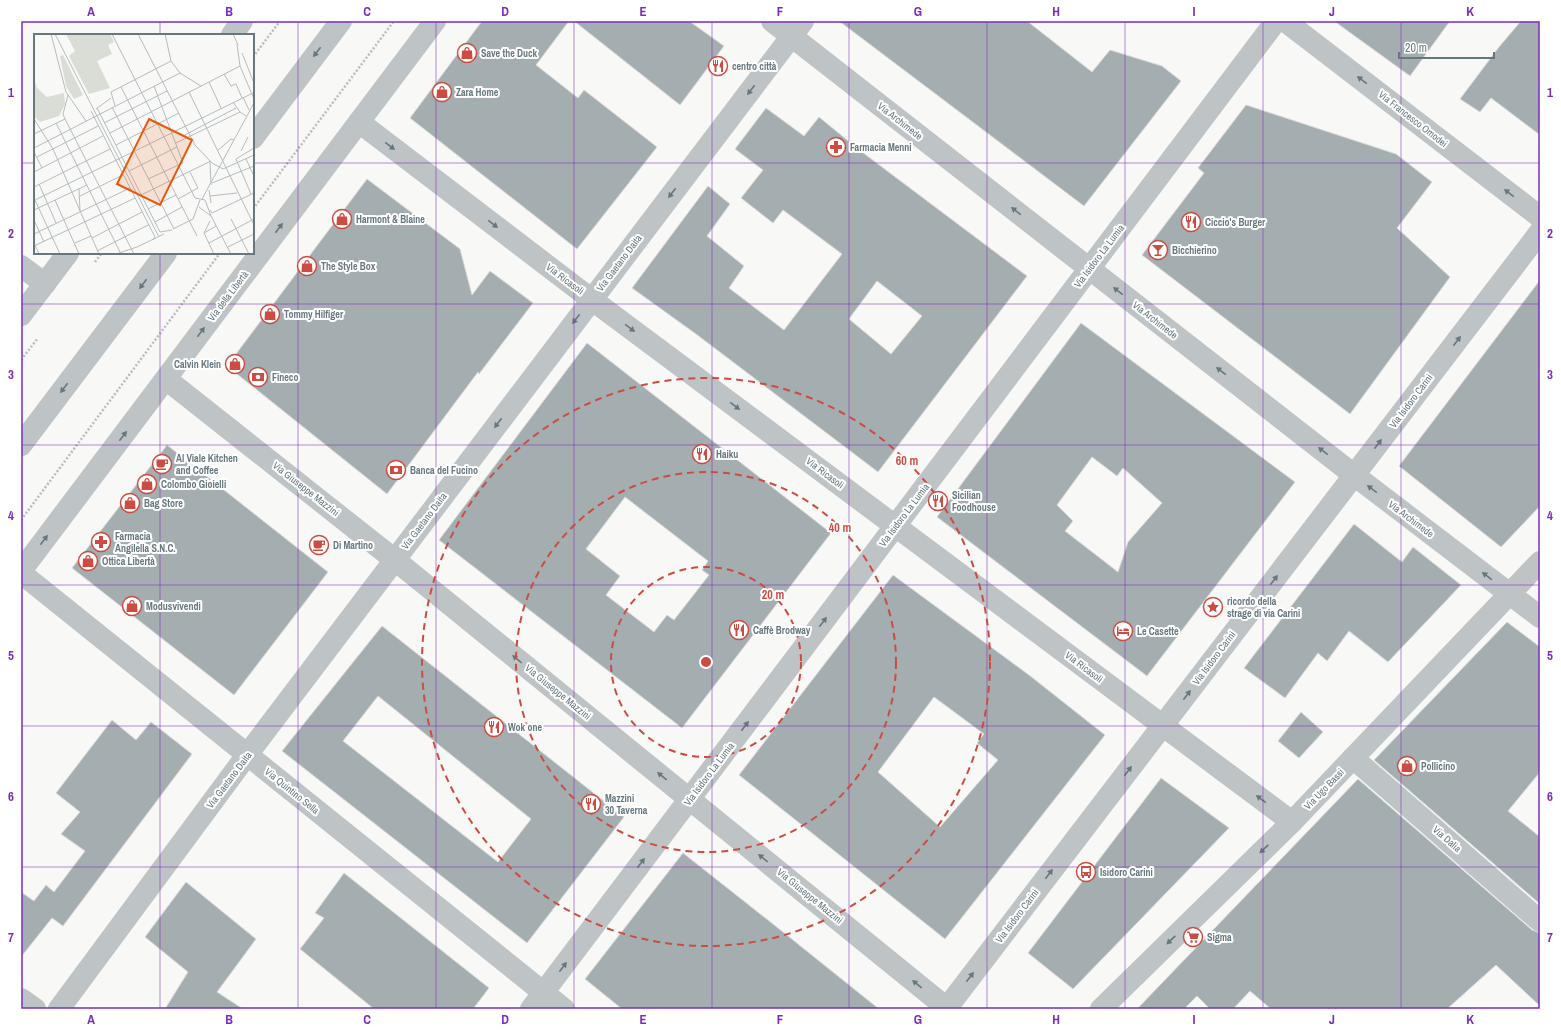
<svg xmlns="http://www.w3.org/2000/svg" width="1561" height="1030" viewBox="0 0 1561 1030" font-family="'Archivo Narrow',sans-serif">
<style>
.building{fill:#a4adb0;stroke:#dadad8;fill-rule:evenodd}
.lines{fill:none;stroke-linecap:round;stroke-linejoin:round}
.path{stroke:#b8bcbe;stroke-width:2.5;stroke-dasharray:2 2;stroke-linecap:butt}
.pedestrian{stroke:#bec3c5;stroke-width:22}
.minor{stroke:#bec3c5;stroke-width:22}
.tertiary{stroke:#bec3c5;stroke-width:22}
.oneway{fill:#66777d}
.grid{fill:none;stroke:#7b2cbf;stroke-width:1;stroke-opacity:0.55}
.ring{fill:none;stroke:#cd4c42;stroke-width:2;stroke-dasharray:7 5}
.labels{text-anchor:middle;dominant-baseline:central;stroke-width:4;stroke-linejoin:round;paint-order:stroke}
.poi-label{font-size:10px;font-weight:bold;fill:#66777d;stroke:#fff;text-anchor:start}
.street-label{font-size:10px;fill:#66777d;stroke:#fff}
.inset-road{fill:none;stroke:#b5bcbf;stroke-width:1}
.view{fill:#e8590c;fill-opacity:0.15;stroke:#e8590c;stroke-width:2}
.inset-edge{fill:none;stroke:#66777d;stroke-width:2}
.centre{fill:#cd4c42;stroke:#fff;stroke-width:2}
.ring-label{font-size:12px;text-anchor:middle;font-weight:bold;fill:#cd4c42;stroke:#fff;stroke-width:4;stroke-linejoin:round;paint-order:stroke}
.neatline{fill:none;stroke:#7b2cbf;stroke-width:1.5}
.grid-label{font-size:13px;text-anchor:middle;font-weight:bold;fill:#7b2cbf}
</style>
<rect width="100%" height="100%" fill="#f8f8f6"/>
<g class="building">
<path d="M482 21H569L536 65 578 98 584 90 657 147 577 249 410 118Z"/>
<path d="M574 21H689L724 46 680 105Z"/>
<path d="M839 21H1027L1092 72 1110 50 1162 66 1181 81 1084 206Z"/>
<path d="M1334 21H1450L1410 76Z"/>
<path d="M1521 21H1540V135L1491 98 1480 112 1460 99 1499 47Z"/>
<path d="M1246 105 1396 154 1432 182 1397 228 1450 277 1350 414 1142 255 1204 173 1198 168Z"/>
<path d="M766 108 804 136 819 117 858 149 1027 276 878 472 696 334 632 288 708 186 730 204 707 236 744 266 729 288 784 330 842 254 783 210 773 223 741 198 763 170 735 149ZM877 281 922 316 891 354 849 319Z"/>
<path d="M367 179 460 249 472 295 490 271 533 303 479 374 478 372 387 494 227 366Z"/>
<path d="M1540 280V506L1501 547 1399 466Z"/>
<path d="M1081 323 1295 482 1147 676 937 517ZM1092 457 1117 476 1123 468 1162 503 1128 542 1118 572 1065 531 1073 521 1057 505Z"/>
<path d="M587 343 831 533 682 728 439 540ZM625 497 708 561 702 570 709 575 674 620 667 615 654 632 606 595 620 576 586 549Z"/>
<path d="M167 445 328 572 234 695 72 568Z"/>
<path d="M1354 524 1402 562 1413 547 1461 585 1388 662 1349 631 1327 661 1318 653 1285 698 1244 668Z"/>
<path d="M893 575 1029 675 1105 735 945 939 739 775ZM934 697 984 734 977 743 998 760 940 827 878 772Z"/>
<path d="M1507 622 1540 647V772L1508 811 1540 837V904L1374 760Z"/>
<path d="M382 626 624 817 527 943 282 751ZM378 696 531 819 498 862 343 741Z"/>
<path d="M1301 712 1323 732 1299 758 1278 741Z"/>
<path d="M112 720 136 740 151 722 192 754 63 926 52 918 21 957V892L34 901 46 885 54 892 85 851 61 834 80 812 56 793Z"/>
<path d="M1161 778 1229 828 1073 989 1028 953Z"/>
<path d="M1358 779 1532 930 1540 933V1006L1496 965 1447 1009H1271L1250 991 1233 1009H1210L1197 996 1184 1009H1137Z"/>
<path d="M683 853 778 928 879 1009H622L585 979Z"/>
<path d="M344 873 489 988 473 1009H374L300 949 324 918 315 913Z"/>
<path d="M186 882 256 939 217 992 243 1009H165L188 972 145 937Z"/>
</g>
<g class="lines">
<g class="path">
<path d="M253 57 280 21"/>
<path d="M253 209 394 21"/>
<path d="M95 262 102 253"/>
<path d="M21 360 38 338"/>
<path d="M21 520 220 253"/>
</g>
<path class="pedestrian" d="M166 379 395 560"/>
<g class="minor">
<path d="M772 21 1354 475 1540 617"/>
<path d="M1285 21 1540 217"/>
<path d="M232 35 242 21"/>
<path d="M359 122 591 299 1292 822"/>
<path d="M21 266 45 284"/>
<path d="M21 315 68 253"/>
<path d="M395 560 948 1009"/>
<path d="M21 571 435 21"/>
<path d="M21 573 564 1009"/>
<path d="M1353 758 1540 921"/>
<path d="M21 999 35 1009"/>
<path d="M59 1009 247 755 803 21"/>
<path d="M531 1009 1276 21"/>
<path d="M1101 1009 1292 822 1540 562"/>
</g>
<g class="tertiary">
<path d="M253 138 341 21"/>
<path d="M21 445 166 253"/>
<path d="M946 1009 1540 232"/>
</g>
</g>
<defs><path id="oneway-solid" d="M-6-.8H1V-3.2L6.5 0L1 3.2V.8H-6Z"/></defs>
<g class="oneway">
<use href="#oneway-solid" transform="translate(317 52) rotate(127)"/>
<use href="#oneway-solid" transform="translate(1362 80) rotate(-142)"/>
<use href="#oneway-solid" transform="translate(751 90) rotate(127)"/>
<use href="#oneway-solid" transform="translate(390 146) rotate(37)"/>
<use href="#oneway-solid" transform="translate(672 193) rotate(127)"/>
<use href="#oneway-solid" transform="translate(1509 193) rotate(-142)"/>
<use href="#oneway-solid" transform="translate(1016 211) rotate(-142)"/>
<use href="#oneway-solid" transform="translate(493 224) rotate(37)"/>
<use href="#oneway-solid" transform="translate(279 228) rotate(-53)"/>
<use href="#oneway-solid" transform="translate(143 284) rotate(127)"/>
<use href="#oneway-solid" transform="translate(1118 291) rotate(-142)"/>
<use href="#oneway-solid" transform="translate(576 319) rotate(127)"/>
<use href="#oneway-solid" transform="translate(630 328) rotate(37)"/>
<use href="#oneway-solid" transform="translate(201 332) rotate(-53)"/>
<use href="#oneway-solid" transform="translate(1457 341) rotate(-53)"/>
<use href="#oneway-solid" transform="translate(1221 371) rotate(-142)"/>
<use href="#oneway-solid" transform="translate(64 388) rotate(127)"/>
<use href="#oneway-solid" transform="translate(735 406) rotate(37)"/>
<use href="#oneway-solid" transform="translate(498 423) rotate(127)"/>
<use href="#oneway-solid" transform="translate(123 436) rotate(-53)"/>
<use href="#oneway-solid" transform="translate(1378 444) rotate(-53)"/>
<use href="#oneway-solid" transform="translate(1323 451) rotate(-142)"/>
<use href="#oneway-solid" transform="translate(1372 489) rotate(-143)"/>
<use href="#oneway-solid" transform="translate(44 540) rotate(-53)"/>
<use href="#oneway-solid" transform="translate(1487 576) rotate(-143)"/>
<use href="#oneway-solid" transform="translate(1274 580) rotate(-53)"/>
<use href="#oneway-solid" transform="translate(823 622) rotate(-53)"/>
<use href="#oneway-solid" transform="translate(517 659) rotate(-141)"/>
<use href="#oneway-solid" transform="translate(1187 695) rotate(-53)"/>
<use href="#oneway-solid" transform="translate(745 726) rotate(-53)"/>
<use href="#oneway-solid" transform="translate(1128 771) rotate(-53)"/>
<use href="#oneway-solid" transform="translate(662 776) rotate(-141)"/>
<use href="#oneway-solid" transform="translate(1261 799) rotate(-143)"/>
<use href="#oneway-solid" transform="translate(1264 849) rotate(136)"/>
<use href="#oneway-solid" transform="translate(763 858) rotate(-141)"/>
<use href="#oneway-solid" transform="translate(641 863) rotate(-53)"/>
<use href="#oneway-solid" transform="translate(1049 874) rotate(-53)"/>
<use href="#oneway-solid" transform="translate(1171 940) rotate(136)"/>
<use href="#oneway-solid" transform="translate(563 967) rotate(-53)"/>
<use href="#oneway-solid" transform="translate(970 977) rotate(-53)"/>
<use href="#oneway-solid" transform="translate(917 984) rotate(-141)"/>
</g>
<path class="grid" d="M160 21V35M298 21V1009M436 21V1009M574 21V1009M712 21V1009M849 21V1009M987 21V1009M1125 21V1009M1263 21V1009M1401 21V1009M21 163H35M253 163H1540M160 253V1009M21 304H1540M21 445H1540M21 585H1540M21 726H1540M21 867H1540"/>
<g class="ring">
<circle cx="706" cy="662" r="95"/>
<circle cx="706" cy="662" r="190"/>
<circle cx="706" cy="662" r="284"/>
</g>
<defs>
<g id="shop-ring" transform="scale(1)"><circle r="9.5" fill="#fff" stroke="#cd4c42" stroke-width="1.5"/><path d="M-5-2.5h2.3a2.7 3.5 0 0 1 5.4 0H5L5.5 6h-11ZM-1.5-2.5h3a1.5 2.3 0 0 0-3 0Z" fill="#cd4c42"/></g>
<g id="restaurant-ring" transform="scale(1)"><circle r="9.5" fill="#fff" stroke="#cd4c42" stroke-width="1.5"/><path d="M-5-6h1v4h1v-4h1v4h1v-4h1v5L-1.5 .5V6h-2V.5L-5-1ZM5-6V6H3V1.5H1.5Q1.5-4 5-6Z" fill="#cd4c42"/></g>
<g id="pharmacy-ring" transform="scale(1)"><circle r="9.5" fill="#fff" stroke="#cd4c42" stroke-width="1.5"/><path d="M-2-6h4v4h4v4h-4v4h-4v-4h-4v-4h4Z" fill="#cd4c42"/></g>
<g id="bar-ring" transform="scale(1)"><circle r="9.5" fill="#fff" stroke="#cd4c42" stroke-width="1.5"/><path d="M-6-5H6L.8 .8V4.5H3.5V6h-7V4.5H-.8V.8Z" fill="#cd4c42"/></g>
<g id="bank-ring" transform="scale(1)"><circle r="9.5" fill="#fff" stroke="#cd4c42" stroke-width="1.5"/><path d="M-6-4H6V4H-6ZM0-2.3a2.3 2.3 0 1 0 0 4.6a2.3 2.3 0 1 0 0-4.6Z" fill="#cd4c42"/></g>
<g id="cafe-ring" transform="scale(1)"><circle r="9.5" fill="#fff" stroke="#cd4c42" stroke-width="1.5"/><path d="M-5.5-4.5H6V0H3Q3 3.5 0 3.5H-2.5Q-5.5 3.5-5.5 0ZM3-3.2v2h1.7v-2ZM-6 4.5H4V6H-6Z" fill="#cd4c42"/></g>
<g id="sight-ring" transform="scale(1)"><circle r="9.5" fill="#fff" stroke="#cd4c42" stroke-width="1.5"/><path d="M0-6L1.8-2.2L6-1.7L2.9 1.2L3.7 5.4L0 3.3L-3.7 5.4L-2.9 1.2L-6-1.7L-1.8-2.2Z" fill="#cd4c42"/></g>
<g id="hotel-ring" transform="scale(1)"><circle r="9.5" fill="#fff" stroke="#cd4c42" stroke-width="1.5"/><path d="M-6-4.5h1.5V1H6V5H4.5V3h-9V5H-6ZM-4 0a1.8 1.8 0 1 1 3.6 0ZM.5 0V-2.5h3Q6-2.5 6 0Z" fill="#cd4c42"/></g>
<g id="bus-ring" transform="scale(1)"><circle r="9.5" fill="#fff" stroke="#cd4c42" stroke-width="1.5"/><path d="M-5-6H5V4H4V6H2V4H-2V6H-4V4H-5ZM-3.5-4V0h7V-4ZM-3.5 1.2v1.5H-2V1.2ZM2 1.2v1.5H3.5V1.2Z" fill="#cd4c42"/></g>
<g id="supermarket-ring" transform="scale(1)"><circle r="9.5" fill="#fff" stroke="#cd4c42" stroke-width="1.5"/><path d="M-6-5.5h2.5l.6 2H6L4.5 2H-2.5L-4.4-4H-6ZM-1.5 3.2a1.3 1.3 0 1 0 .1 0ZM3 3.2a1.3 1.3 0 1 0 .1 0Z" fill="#cd4c42"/></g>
</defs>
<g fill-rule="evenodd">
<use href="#shop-ring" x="467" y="53"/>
<use href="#restaurant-ring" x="718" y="66"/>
<use href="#shop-ring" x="442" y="92"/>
<use href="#pharmacy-ring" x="836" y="147"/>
<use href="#shop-ring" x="342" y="219"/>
<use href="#restaurant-ring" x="1191" y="222"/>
<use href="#bar-ring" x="1158" y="250"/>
<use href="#shop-ring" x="307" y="266"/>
<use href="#shop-ring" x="270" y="314"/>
<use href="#shop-ring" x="235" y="364"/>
<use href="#bank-ring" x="258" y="377"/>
<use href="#restaurant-ring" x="702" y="454"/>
<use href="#cafe-ring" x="162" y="464"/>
<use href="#bank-ring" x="396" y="470"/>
<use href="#shop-ring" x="147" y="484"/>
<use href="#restaurant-ring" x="938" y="501"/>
<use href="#shop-ring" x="130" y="503"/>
<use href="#pharmacy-ring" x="101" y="542"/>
<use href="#cafe-ring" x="319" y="545"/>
<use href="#shop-ring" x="88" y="561"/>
<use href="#shop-ring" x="132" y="606"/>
<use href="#sight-ring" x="1213" y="607"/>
<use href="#restaurant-ring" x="739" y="630"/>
<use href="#hotel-ring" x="1123" y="631"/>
<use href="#restaurant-ring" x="494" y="727"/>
<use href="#shop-ring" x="1407" y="766"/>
<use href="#restaurant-ring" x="591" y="804"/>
<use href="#bus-ring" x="1086" y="872"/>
<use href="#supermarket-ring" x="1193" y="937"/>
</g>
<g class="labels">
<g class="poi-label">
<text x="481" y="53">Save the Duck</text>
<text x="732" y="66">centro città</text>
<text x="456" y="92">Zara Home</text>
<text x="850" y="147">Farmacia Menni</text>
<text x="356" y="219">Harmont &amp; Blaine</text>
<text x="1205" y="222">Ciccio's Burger</text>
<text x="1172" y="250">Bicchierino</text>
<text x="321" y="266">The Style Box</text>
<text x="284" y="314">Tommy Hilfiger</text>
<text x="221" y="364" text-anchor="end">Calvin Klein</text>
<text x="272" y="377">Fineco</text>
<text x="716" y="454">Haiku</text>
<text x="176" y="458">Al Viale Kitchen<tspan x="176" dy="12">and Coffee</tspan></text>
<text x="410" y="470">Banca del Fucino</text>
<text x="161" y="484">Colombo Gioielli</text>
<text x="952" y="495">Sicilian<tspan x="952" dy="12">Foodhouse</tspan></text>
<text x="144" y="503">Bag Store</text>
<text x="115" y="536">Farmacia<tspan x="115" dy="12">Angilella S.N.C.</tspan></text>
<text x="333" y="545">Di Martino</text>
<text x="102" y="561">Ottica Libertà</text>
<text x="1227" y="601">ricordo della<tspan x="1227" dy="12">strage di via Carini</tspan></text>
<text x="146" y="606">Modusvivendi</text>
<text x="753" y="630">Caffè Brodway</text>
<text x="1137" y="631">Le Casette</text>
<text x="508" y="727">Wok one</text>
<text x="1421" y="766">Pollicino</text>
<text x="605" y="798">Mazzini<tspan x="605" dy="12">30 Taverna</tspan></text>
<text x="1100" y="872">Isidoro Carini</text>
<text x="1207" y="937">Sigma</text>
</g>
<g class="street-label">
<text transform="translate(1413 119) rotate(38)">Via Francesco Omodei</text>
<text transform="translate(900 121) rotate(38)">Via Archimede</text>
<text transform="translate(1099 256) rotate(-53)">Via Isidoro La Lumia</text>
<text transform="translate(619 263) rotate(-53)">Via Gaetano Daita</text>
<text transform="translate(565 279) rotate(37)">Via Ricasoli</text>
<text transform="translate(228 296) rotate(-53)">Via della Libertà</text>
<text transform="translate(1155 320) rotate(38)">Via Archimede</text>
<text transform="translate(1411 401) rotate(-53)">Via Isidoro Carini</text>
<text transform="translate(825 473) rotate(37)">Via Ricasoli</text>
<text transform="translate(306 489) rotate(38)">Via Giuseppe Mazzini</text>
<text transform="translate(904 515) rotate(-53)">Via Isidoro La Lumia</text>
<text transform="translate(1411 519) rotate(37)">Via Archimede</text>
<text transform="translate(424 521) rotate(-53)">Via Gaetano Daita</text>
<text transform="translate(1214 658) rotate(-53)">Via Isidoro Carini</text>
<text transform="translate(1084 667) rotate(37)">Via Ricasoli</text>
<text transform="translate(558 692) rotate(39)">Via Giuseppe Mazzini</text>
<text transform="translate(709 774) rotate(-53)">Via Isidoro La Lumia</text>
<text transform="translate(229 780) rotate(-53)">Via Gaetano Daita</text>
<text transform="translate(1324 789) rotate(-46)">Via Ugo Bassi</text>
<text transform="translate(292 791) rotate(39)">Via Quintino Sella</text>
<text transform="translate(1447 839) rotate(41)">Via Dalia</text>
<text transform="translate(810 896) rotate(39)">Via Giuseppe Mazzini</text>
<text transform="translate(1017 916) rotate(-53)">Via Isidoro Carini</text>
</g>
</g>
<g transform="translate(34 34)">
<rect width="220" height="220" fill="#f8f8f6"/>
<path d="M32 0H76L80 8 74 11 78 20 63 27 76 54 55 60 35 22 41 17ZM0 45 3 54 13 63 30 59 31 70 25 82 6 88 0 82Z" fill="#d9ddd6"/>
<path d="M29 21 49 61 40 65 32 52 26 22Z" fill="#d9ddd6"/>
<path class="inset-road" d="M17 0 32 58 52 87M21 0 125 203M78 0 161 164 171 166 177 182M104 0 161 111 178 129 189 135 220 121M131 0 137 27M199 0 204 11M203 10 206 32 220 65M208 19 220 49M137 27 146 39 167 52M190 40 197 52 202 50 208 64M175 48 187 74M87 53 163 202M155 58 220 191M209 63 215 76M199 68 206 78 212 82M81 72 77 58 137 27M78 73 140 195M63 74 126 198 138 196M62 75 77 64M57 77 121 203 119 206M0 85 19 115 65 220M31 85 100 220M22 89 87 220M70 89 133 57M76 99 206 32M0 100 31 85 29 80 34 61M149 102 202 74M142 109 206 78M82 111 145 79M0 114 146 39M183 117 197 105 200 106M207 117 214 103M0 118 8 134M3 123 64 92M212 125 220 142M176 128 177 151M95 137 143 113M0 138 69 102M114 145 149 129 120 52M178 149 220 132M5 150 22 189M0 153 76 115M45 155 46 177M175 156 177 169M217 160 202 125 220 114M107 161 177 127M46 162 89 141M176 162 203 159M0 164 26 220M144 165 164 154 156 138M168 165 220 69M1 166 219 59M21 166 45 220M165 173 177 182 197 220M114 175 142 161M0 176 53 151M176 176 178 179 220 159M197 185 215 220M0 186 10 208M121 188 148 173M139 195 159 185 166 166M170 199 180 220M170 199 182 192M170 199 176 187M0 200 96 154M58 204 108 178M0 209 5 220M41 209 57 202M175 209 220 185M0 212 101 164M194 213 220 200M63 217 114 191M82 220 103 213 130 200"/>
<path class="view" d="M115 85 158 106 126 171 83 150Z"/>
<rect width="220" height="220" class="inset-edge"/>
</g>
<circle cx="706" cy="662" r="6" class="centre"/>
<g class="ring-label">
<text x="907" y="465">60 m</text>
<text x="840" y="532">40 m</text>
<text x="773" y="599">20 m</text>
</g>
<rect width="1561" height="1030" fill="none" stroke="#ffffff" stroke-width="44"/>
<path d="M1399 52v6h95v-6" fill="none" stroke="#66777d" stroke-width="2"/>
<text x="1405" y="52" font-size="12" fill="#66777d" stroke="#ffffff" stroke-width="3" paint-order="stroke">20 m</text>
<rect x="22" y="22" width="1517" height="986" class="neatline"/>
<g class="grid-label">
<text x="91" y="16">A</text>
<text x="229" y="16">B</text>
<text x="367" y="16">C</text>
<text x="505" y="16">D</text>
<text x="643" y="16">E</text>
<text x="780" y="16">F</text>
<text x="918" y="16">G</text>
<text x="1056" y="16">H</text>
<text x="1194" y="16">I</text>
<text x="1332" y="16">J</text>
<text x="1470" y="16">K</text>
<text x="11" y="97">1</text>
<text x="1550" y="97">1</text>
<text x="11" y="238">2</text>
<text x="1550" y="238">2</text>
<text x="11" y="379">3</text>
<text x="1550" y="379">3</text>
<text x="11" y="520">4</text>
<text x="1550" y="520">4</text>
<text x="11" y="660">5</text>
<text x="1550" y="660">5</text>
<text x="11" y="801">6</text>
<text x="1550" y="801">6</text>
<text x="11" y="942">7</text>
<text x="1550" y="942">7</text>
<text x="91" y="1024">A</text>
<text x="229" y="1024">B</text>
<text x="367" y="1024">C</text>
<text x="505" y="1024">D</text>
<text x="643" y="1024">E</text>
<text x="780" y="1024">F</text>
<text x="918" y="1024">G</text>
<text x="1056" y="1024">H</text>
<text x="1194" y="1024">I</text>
<text x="1332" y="1024">J</text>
<text x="1470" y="1024">K</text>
</g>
</svg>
